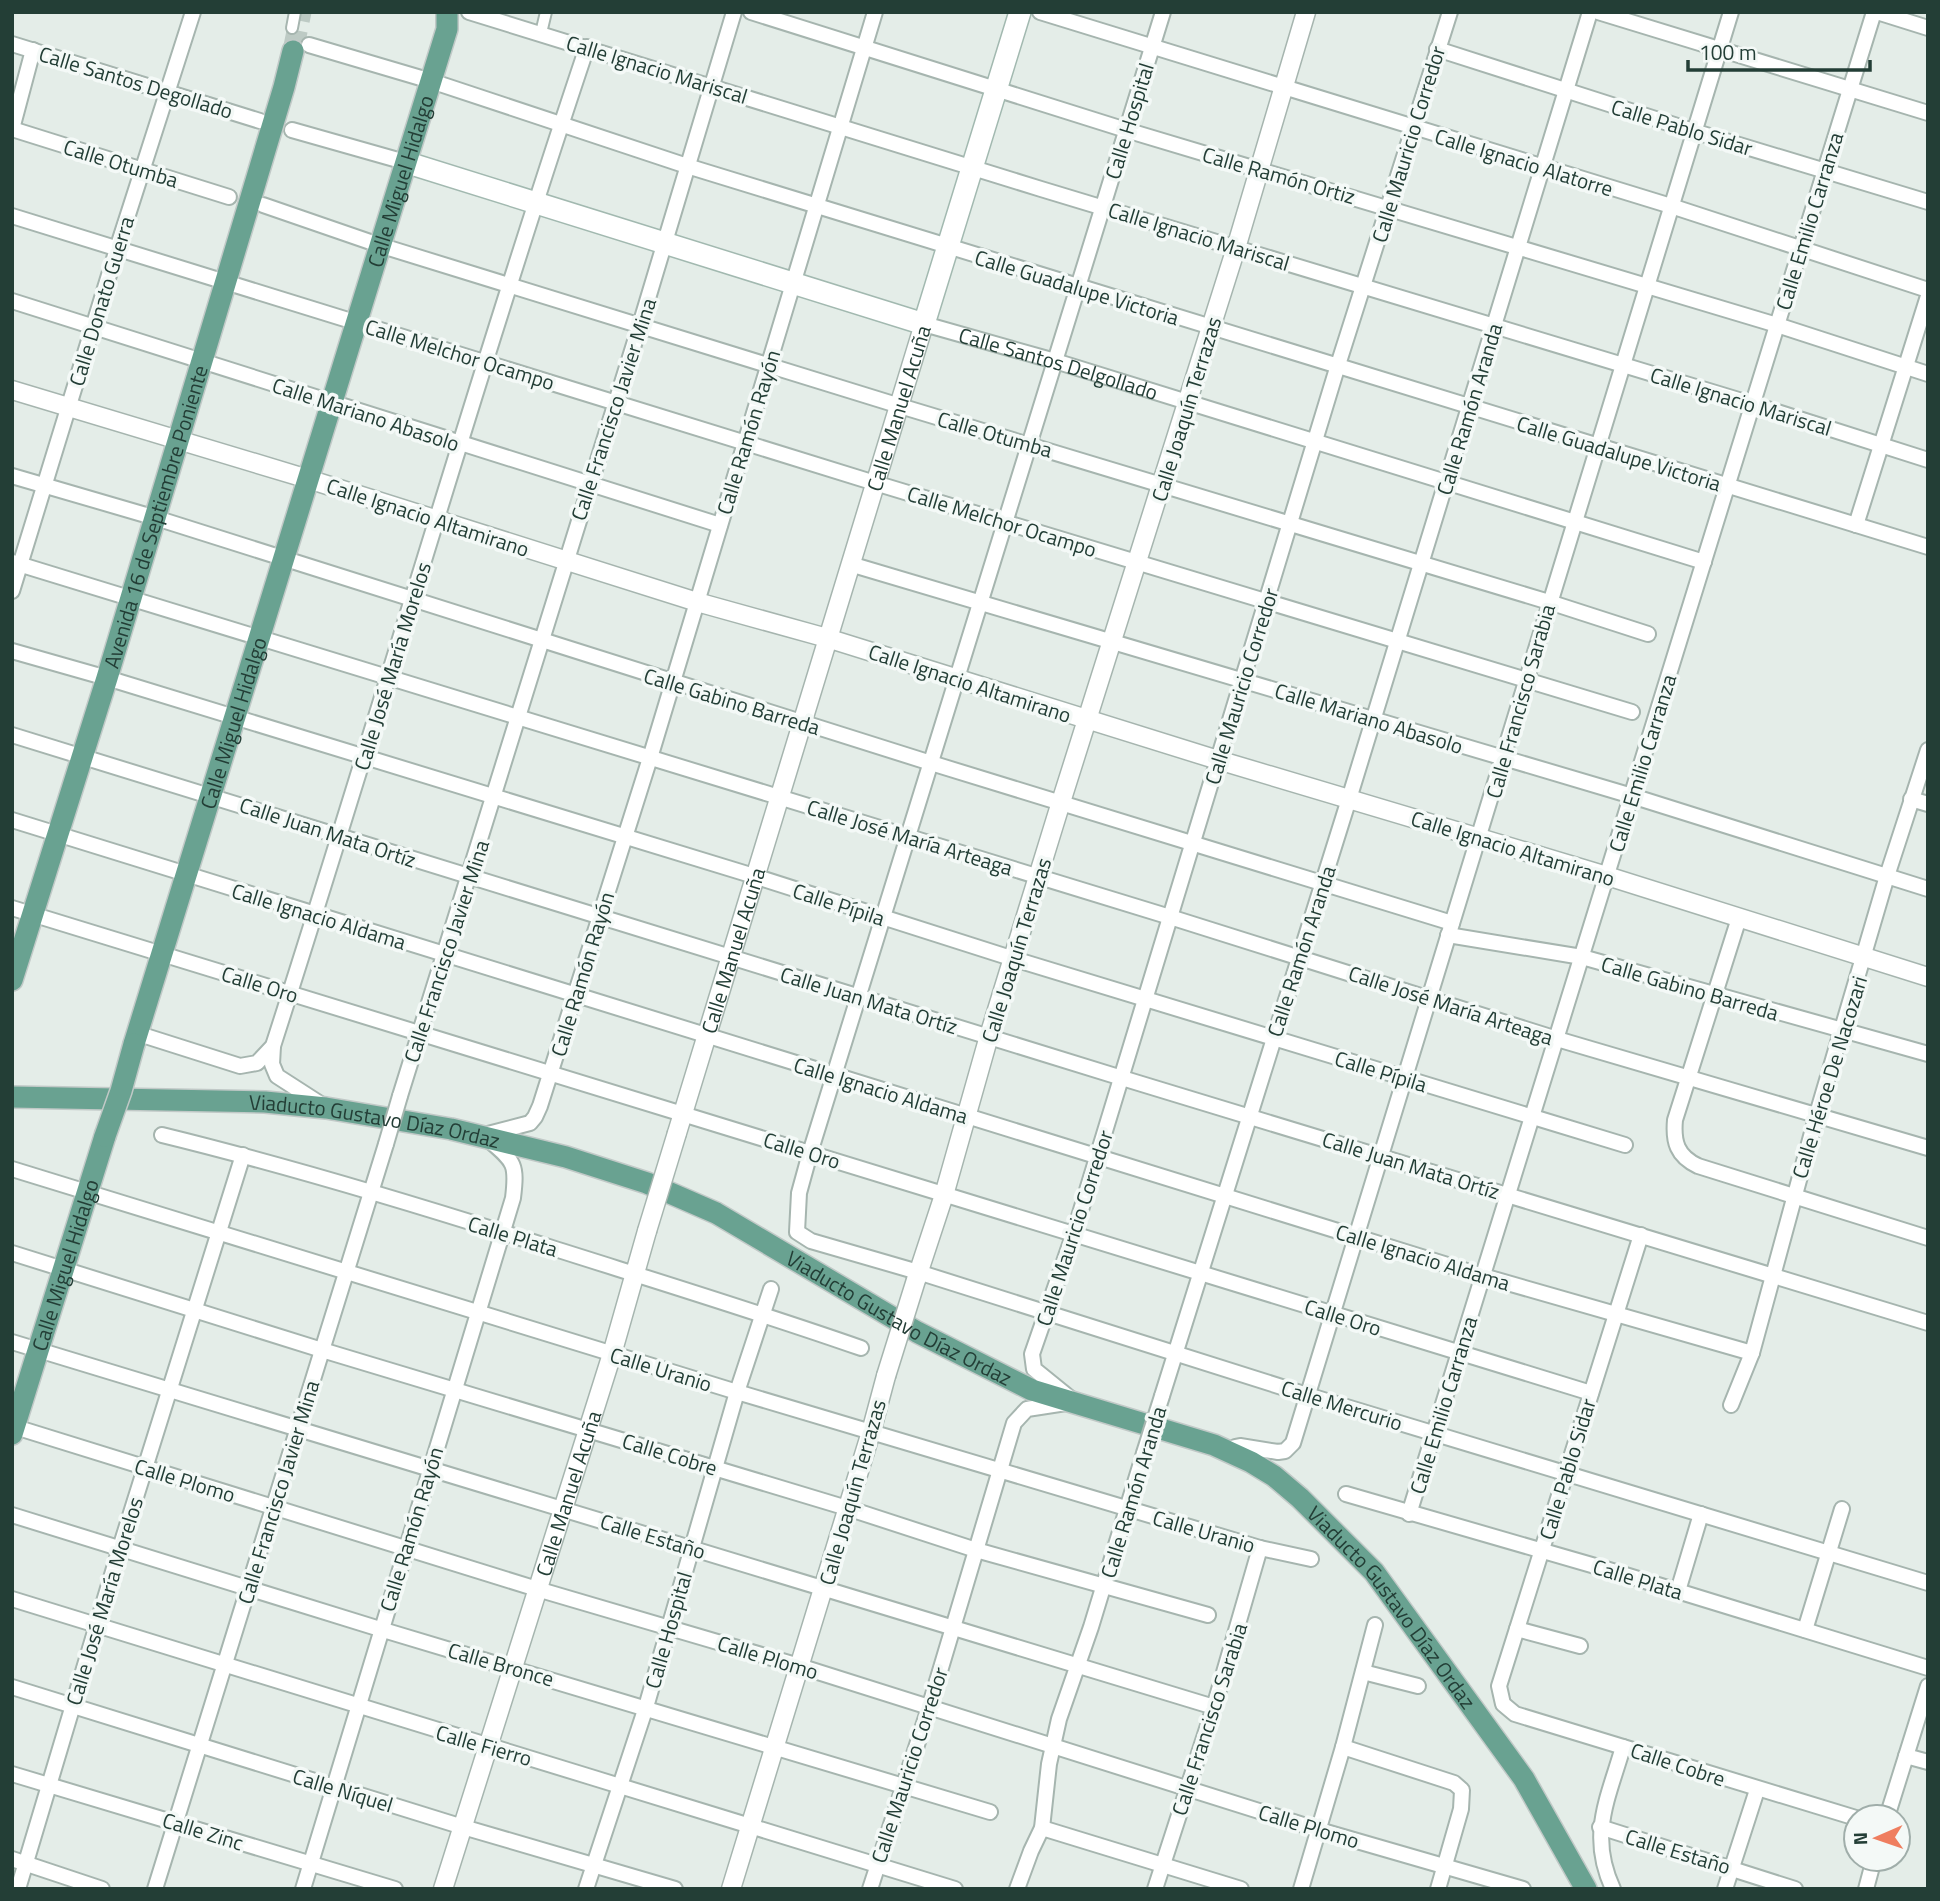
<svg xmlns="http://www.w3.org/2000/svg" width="1940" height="1901" viewBox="0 0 1940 1901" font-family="'Titillium Web',sans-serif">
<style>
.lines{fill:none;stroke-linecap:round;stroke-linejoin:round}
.primary-tunnel{stroke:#bdcac4;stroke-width:21;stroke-dasharray:21 10;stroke-linecap:butt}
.pedestrian-casing{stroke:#a6b5af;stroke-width:14}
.minor-casing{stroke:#a6b5af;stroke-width:18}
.tertiary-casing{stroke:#a6b5af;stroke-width:21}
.secondary-casing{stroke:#a2b9b0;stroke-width:24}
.primary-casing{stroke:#c1c9c7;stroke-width:24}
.pedestrian{stroke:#fff;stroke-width:10}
.minor{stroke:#fff;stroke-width:14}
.tertiary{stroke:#fff;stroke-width:18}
.secondary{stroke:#fff;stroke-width:21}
.primary{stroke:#69a291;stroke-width:21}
.minor-bridge-casing{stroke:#a6b5af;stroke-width:18;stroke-linecap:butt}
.tertiary-bridge-casing{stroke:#a6b5af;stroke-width:21;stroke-linecap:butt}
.primary-bridge-casing{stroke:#c1c9c7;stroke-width:24;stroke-linecap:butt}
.minor-bridge{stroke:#fff;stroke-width:14}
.tertiary-bridge{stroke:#fff;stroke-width:18}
.primary-bridge{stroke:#69a291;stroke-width:21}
.labels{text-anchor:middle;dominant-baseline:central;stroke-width:7;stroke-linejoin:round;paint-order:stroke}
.street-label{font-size:21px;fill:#233e36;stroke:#f4f9f7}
</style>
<rect width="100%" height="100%" fill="#e4ede8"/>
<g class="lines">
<path class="primary-tunnel" d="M293 51 301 12"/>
<g class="pedestrian-casing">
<g id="pedestrian">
<path d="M292 28 295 12"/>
<path d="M541 33 546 12"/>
</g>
</g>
<g class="minor-casing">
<g id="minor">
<path d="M469 12 1041 189 1752 404 1928 460"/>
<path d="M751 12 1126 130 1777 325 1928 374"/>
<path d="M1040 12 1671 206 1928 290"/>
<path d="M1163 12 810 1153 799 1193 797 1232 811 1241 918 1272 1307 1395 1928 1583"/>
<path d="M1598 12 1928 113"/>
<path d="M1877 12 1928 28"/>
<path d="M12 44 260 121"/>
<path d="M309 45 431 81 687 166 1928 547"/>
<path d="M1437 49 1693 131 1928 202"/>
<path d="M12 129 229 197"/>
<path d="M12 129 33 50"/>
<path d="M292 130 405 162"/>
<path d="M263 205 379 245 900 406 1549 602 1648 634"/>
<path d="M12 216 875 483 1632 712"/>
<path d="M12 301 720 525"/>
<path id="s1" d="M924 324 1055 361 1704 562"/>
<path d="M12 476 156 518 931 763 1452 923"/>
<path d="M1856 525 1928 296"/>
<path d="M12 562 1170 917 1557 1039 1928 1148"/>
<path d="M850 564 1632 796 1928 889"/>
<path d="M12 591 117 249 193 12"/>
<path d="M12 651 107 678 754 876 1014 959 1625 1145"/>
<path d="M12 735 1122 1078 1928 1323"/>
<path d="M1911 799 1928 804"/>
<path d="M12 820 1483 1276 1752 1353"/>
<path d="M12 908 1591 1393"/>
<path d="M1739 918 1675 1120C1673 1142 1677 1156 1698 1166L1928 1238"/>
<path d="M1448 935 1582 957 1928 1054"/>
<path d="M136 1033 240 1066 257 1063 273 1046C380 713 476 378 587 47"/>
<path d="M273 1046 272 1064 277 1076 322 1105"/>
<path d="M400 1096 640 325 734 12"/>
<path d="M162 1135C293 1167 421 1206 549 1247 653 1280 758 1312 861 1348"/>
<path d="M484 1135 530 1123 535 1117 540 1106 650 758 875 12"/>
<path d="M12 1169 737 1392 1260 1548 1311 1559"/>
<path d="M1641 1235 1499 1686 1503 1704 1515 1714 1856 1818"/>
<path d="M12 1253 322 1350 847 1508 976 1550 1208 1615"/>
<path d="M12 1342C412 1467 814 1584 1214 1707"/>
<path d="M1162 1396 1349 799 1590 12"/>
<path d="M1071 1399 1034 1369 1032 1354 1074 1233 1338 365 1450 12"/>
<path d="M1731 1405 1752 1353 1817 1114 1887 876 1928 750"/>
<path d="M12 1426 537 1589 799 1666 1319 1830 1523 1889"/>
<path d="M1230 1452 1235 1447 1240 1446 1278 1452 1285 1451 1293 1443 1731 12"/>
<path d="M1346 1494 1609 1570 1928 1668"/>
<path d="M1409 1514 1874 12"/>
<path d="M12 1515 380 1629 990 1812"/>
<path d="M1678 1591 1701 1514"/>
<path d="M12 1599C326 1698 641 1791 955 1889"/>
<path d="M1517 1629 1580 1646"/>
<path d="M1805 1630 1842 1509"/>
<path d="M1363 1672 1418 1686"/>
<path d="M12 1687 463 1827 675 1889"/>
<path d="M1343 1747 1454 1783 1462 1790 1461 1809 1438 1889"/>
<path d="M1906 1756 1928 1762"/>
<path d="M12 1774 395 1889"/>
<path d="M1887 1817 1928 1686"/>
<path d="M1600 1827 1795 1889"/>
<path d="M1042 1828 1241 1889"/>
<path d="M12 1859 102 1889"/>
<path d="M18 1889 120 1548 243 1155"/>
<path d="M155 1889 386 1144"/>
<path d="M303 1889 513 1198C517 1165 515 1162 490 1141"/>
<path d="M586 1889 646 1707 737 1392 771 1289"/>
<path d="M870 1889 929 1708 1014 1423 1027 1409 1066 1403"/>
<path d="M1017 1889 1031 1851 1042 1828 1049 1764 1059 1719 1091 1627 1144 1453"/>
<path d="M1155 1889 1214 1707 1260 1548"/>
<path d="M1301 1889 1343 1747 1375 1625"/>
<path d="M1613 1889C1588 1835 1608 1799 1623 1747"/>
<path d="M1725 1889 1757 1790"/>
<path d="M1866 1889 1874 1859"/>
</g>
</g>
<g class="tertiary-casing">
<g id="tertiary">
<path d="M12 390 308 479 697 602 827 638 1218 760 1607 876 1928 977"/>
<path id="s2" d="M677 1133 924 324"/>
<path d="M916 1280 944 1195 989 1036 1061 802 1236 248 1306 12"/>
<path id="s3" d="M443 1889 612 1354 647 1231"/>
<path d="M731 1889 871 1432 886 1376"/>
</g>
</g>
<g class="secondary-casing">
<path id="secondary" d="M405 162 924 324 1020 12"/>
</g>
<g class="primary-casing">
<g id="primary">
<path id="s4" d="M12 980 107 678 284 87 293 51"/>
<path id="s5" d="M134 1044 447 29V12"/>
<path id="s6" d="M12 1097 265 1102 326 1108 451 1129 566 1157 647 1183 716 1213 917 1332 1032 1390 1214 1445 1251 1462 1274 1476 1300 1498 1374 1572 1524 1779 1586 1889"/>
<path id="s7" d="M12 1434 105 1136"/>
</g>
</g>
<use href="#pedestrian" class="pedestrian"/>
<use href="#minor" class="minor"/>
<use href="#tertiary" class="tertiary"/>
<use href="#secondary" class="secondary"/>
<use href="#primary" class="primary"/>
<g class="minor-bridge-casing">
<g id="minor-bridge">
<path d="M386 1144 400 1096"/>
<path d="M1144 1453 1162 1396"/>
</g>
</g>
<g class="tertiary-bridge-casing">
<g id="tertiary-bridge">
<path d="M647 1231 677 1133"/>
<path d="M886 1376 916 1280"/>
</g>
</g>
<g class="primary-bridge-casing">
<path id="primary-bridge" d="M105 1136 121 1091 134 1044"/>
</g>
<use href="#minor-bridge" class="minor-bridge"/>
<use href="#tertiary-bridge" class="tertiary-bridge"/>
<use href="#primary-bridge" class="primary-bridge"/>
</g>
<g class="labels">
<g class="street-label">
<text transform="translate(657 69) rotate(17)">Calle Ignacio Mariscal</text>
<text transform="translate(136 82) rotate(17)">Calle Santos Degollado</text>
<text transform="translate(1129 121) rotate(-73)">Calle Hospital</text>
<text transform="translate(1682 127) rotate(17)">Calle Pablo Sidar</text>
<text transform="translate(1408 144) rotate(-73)">Calle Mauricio Corredor</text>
<text transform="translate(1524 162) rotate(17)">Calle Ignacio Alatorre</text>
<text transform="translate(121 163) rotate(17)">Calle Otumba</text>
<text transform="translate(1279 175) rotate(16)">Calle Ramón Ortiz</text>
<text stroke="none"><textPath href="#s5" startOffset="903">Calle Miguel Hidalgo</textPath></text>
<text transform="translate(1809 221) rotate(-73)">Calle Emilio Carranza</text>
<text transform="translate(1199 236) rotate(17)">Calle Ignacio Mariscal</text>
<text transform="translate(1077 287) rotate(17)">Calle Guadalupe Victoria</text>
<text transform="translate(101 301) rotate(-73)">Calle Donato Guerra</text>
<text transform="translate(460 354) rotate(17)">Calle Melchor Ocampo</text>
<text stroke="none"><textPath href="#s1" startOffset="140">Calle Santos Delgollado</textPath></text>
<text transform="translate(1741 401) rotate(17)">Calle Ignacio Mariscal</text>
<text transform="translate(613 409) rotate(-72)">Calle Francisco Javier Mina</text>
<text stroke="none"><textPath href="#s2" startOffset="758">Calle Manuel Acuña</textPath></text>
<text transform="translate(1186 409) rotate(-73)">Calle Joaquín Terrazas</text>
<text transform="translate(1469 409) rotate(-73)">Calle Ramón Aranda</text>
<text transform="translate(366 414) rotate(18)">Calle Mariano Abasolo</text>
<text transform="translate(748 432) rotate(-73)">Calle Ramón Rayón</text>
<text transform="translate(995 434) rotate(16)">Calle Otumba</text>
<text transform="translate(1619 453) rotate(17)">Calle Guadalupe Victoria</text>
<text stroke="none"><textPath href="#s4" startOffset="485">Avenida 16 de Septiembre Poniente</textPath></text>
<text transform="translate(428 517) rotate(18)">Calle Ignacio Altamirano</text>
<text transform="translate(1002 521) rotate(17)">Calle Melchor Ocampo</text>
<text transform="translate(392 666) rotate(-73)">Calle José María Morelos</text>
<text transform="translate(970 683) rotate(18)">Calle Ignacio Altamirano</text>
<text transform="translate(1241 686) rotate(-73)">Calle Mauricio Corredor</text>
<text transform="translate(732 701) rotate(17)">Calle Gabino Barreda</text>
<text transform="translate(1520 701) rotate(-74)">Calle Francisco Sarabia</text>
<text transform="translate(1369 718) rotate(17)">Calle Mariano Abasolo</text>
<text stroke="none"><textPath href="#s5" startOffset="336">Calle Miguel Hidalgo</textPath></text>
<text transform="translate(1642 763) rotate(-73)">Calle Emilio Carranza</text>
<text transform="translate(328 832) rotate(18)">Calle Juan Mata Ortíz</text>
<text transform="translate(910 837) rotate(17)">Calle José María Arteaga</text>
<text transform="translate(1513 848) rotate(17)">Calle Ignacio Altamirano</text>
<text transform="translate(839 904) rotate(18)">Calle Pípila</text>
<text transform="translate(319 916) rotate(17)">Calle Ignacio Aldama</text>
<text stroke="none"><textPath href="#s2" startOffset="191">Calle Manuel Acuña</textPath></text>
<text transform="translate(1016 950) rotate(-73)">Calle Joaquín Terrazas</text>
<text transform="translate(446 951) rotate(-72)">Calle Francisco Javier Mina</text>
<text transform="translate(1301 951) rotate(-72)">Calle Ramón Aranda</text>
<text transform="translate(582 974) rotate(-73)">Calle Ramón Rayón</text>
<text transform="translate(260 984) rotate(17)">Calle Oro</text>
<text transform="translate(1690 988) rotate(16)">Calle Gabino Barreda</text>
<text transform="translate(869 1000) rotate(17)">Calle Juan Mata Ortíz</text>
<text transform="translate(1451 1005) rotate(18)">Calle José María Arteaga</text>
<text transform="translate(1381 1071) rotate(17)">Calle Pípila</text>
<text transform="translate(1829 1077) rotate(-73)">Calle Héroe De Nacozari</text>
<text transform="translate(881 1090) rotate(17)">Calle Ignacio Aldama</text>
<text stroke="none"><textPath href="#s6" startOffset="364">Viaducto Gustavo Díaz Ordaz</textPath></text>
<text transform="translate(802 1150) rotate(17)">Calle Oro</text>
<text transform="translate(1411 1165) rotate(17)">Calle Juan Mata Ortíz</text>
<text transform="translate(1074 1228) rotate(-72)">Calle Mauricio Corredor</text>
<text transform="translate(513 1236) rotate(17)">Calle Plata</text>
<text transform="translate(1423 1257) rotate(17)">Calle Ignacio Aldama</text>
<text stroke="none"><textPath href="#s7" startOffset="177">Calle Miguel Hidalgo</textPath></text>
<text stroke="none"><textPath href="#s6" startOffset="931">Viaducto Gustavo Díaz Ordaz</textPath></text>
<text transform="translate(1343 1317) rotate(17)">Calle Oro</text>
<text transform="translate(661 1369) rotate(17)">Calle Uranio</text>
<text transform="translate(1342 1405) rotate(17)">Calle Mercurio</text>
<text transform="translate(1443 1405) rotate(-73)">Calle Emilio Carranza</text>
<text transform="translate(670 1454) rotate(17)">Calle Cobre</text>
<text transform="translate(1567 1469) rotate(-73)">Calle Pablo Sidar</text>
<text transform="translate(185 1480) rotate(17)">Calle Plomo</text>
<text transform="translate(278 1492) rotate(-73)">Calle Francisco Javier Mina</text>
<text transform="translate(852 1492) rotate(-74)">Calle Joaquín Terrazas</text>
<text transform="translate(1133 1492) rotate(-73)">Calle Ramón Aranda</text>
<text stroke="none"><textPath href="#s3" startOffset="415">Calle Manuel Acuña</textPath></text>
<text transform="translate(411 1529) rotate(-73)">Calle Ramón Rayón</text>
<text transform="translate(1204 1531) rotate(16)">Calle Uranio</text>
<text transform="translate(653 1536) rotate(17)">Calle Estaño</text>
<text transform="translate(1638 1579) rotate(17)">Calle Plata</text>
<text transform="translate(104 1601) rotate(-73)">Calle José María Morelos</text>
<text stroke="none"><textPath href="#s6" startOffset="1517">Viaducto Gustavo Díaz Ordaz</textPath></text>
<text transform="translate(668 1630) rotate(-74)">Calle Hospital</text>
<text transform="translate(768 1657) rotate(17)">Calle Plomo</text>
<text transform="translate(501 1664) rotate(16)">Calle Bronce</text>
<text transform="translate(1209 1719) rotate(-72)">Calle Francisco Sarabia</text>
<text transform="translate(484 1745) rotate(16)">Calle Fierro</text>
<text transform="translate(1678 1764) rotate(18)">Calle Cobre</text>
<text transform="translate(909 1765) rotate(-72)">Calle Mauricio Corredor</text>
<text transform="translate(343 1790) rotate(17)">Calle Níquel</text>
<text transform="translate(1309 1826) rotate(17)">Calle Plomo</text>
<text transform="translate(203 1831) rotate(17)">Calle Zinc</text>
<text transform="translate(1678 1851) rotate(17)">Calle Estaño</text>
</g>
</g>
<rect width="1940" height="1901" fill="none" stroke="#233e36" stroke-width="28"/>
<g transform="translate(1877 1838) rotate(268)"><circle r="33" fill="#f4f9f7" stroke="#a0aeaa" stroke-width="2"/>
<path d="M0-5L12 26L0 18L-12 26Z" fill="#ef7e5f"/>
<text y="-10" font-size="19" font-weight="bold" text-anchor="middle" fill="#233e36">N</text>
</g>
<path d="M1688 60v10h182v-10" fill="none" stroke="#233e36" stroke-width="3.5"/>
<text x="1699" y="60" font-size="21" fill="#233e36" stroke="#f4f9f7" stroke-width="5" paint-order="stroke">100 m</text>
</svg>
